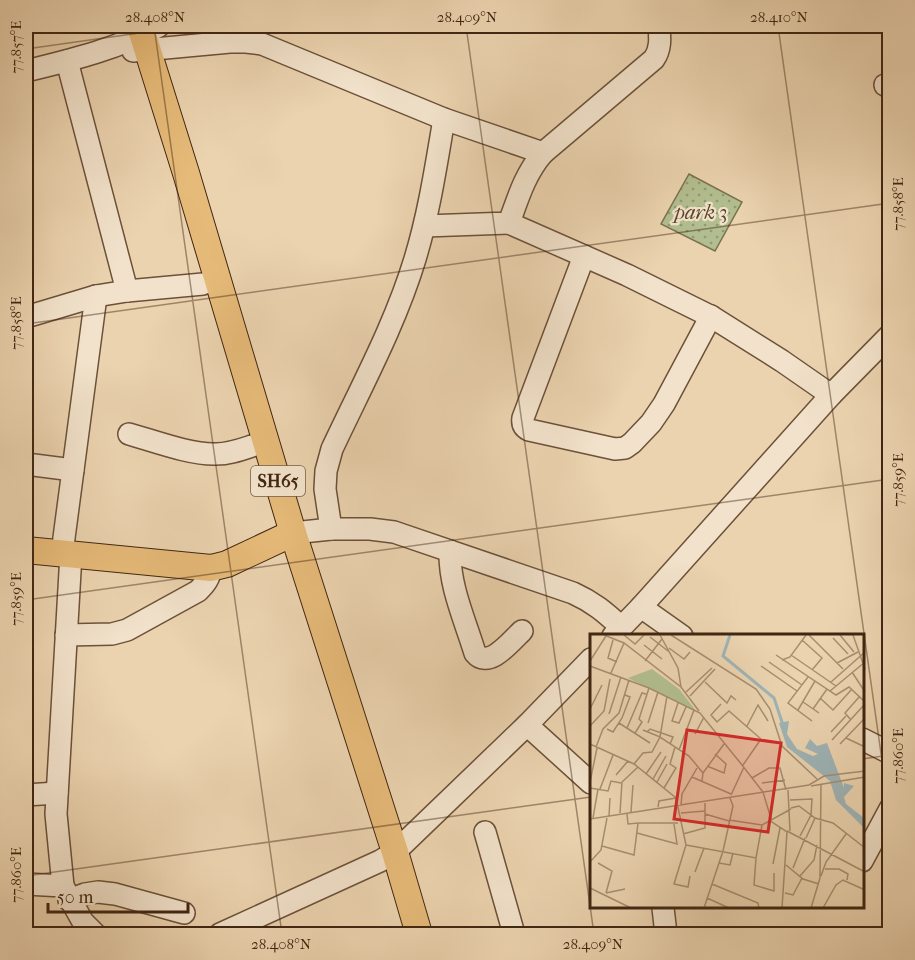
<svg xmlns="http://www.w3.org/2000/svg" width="915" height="960" viewBox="0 0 915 960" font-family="'IM FELL French Canon',serif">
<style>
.grass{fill:url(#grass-dots);stroke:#7a7250;stroke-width:1.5}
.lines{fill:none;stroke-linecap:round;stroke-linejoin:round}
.minor-casing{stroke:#6c5139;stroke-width:24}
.major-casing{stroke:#412612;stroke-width:28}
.minor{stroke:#f2e2cb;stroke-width:21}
.major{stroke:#e6ba78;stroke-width:26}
.ticks{fill:none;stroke:#412612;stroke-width:1.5;stroke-opacity:0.45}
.labels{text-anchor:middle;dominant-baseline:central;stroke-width:4.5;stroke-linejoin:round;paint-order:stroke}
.shield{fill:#f2e2cb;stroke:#765e4a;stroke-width:1.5}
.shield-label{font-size:18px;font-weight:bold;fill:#412612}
.park-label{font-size:20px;font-style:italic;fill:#58442b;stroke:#f2e2cb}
.inset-river{fill:none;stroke:#9eb4b7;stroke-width:3}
.inset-road{fill:none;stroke:#a78e70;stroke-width:1.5}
.view{fill:#d62828;fill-opacity:0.15;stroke:#d62828;stroke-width:3}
.inset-edge{fill:none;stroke:#412612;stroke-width:3}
.neatline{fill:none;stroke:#412612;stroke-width:2}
.ticks-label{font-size:15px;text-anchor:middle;fill:#412612}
</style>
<defs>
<pattern id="grass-dots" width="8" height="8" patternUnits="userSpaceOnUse" patternTransform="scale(1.5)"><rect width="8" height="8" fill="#b2be8f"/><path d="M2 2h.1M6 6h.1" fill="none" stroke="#929a73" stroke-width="1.8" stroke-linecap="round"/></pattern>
</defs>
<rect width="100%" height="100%" fill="#ebd3af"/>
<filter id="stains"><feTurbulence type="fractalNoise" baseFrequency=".00333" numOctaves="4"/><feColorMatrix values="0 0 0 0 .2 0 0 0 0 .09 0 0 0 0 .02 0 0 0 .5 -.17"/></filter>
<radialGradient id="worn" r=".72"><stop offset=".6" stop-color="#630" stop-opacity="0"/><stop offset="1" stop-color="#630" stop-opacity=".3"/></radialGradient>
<path class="grass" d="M689 174 742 202 715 251 661 224Z"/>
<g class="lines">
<g class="minor-casing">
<g id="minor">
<path d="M133 51 230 42H246L262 44 444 119 543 153"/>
<path d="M67 61 127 291"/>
<path d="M26 71C71 60 118 49 159 26"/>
<path d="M885 85 890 87"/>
<path d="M509 223 627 275 712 317 782 361 831 395"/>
<path d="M425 226 509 223C518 198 525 174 543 153L654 59C661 49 660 38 659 26"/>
<path d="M584 256 523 418C522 424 523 427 529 430L615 449 625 448 632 443 651 423 664 404 711 316"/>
<path d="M26 317 96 296 127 291 203 284"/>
<path d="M129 434C154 441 191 455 216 454 229 454 240 450 252 446"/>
<path d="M26 464 73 470"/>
<path d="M331 529 325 489 326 471 332 449C361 387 395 325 415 259 429 213 436 166 444 119"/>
<path d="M293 533 331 529H370L394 532 573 593C593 602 605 612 621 627"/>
<path d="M450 551C449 586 465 620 475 653 489 670 511 641 522 631"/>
<path d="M62 553 96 296"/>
<path d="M71 554 56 814 63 886 83 922 95 934"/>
<path d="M641 607 682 636"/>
<path d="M66 635 112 634 127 630 198 591C206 583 209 579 211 568"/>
<path d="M613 636 641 607 831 395 890 335"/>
<path d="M527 725 591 783"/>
<path d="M862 739 890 753"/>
<path d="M26 795 57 793"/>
<path d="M485 832 514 934"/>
<path d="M862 861 890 809"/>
<path d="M26 884 63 886"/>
<path d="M69 900 85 894 98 892 115 894 184 913"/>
<path d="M663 908 666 934"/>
<path d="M220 934 380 861 395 852 527 725 591 659"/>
</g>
</g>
<g class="major-casing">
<g id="major">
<path d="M140 26 186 173 293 533 395 852 419 934"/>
<path d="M26 550 211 568 227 564 293 533"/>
</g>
</g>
<use href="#minor" class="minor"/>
<use href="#major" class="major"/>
</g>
<path class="ticks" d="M154 26 282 934M466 26 594 934M778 26 890 817M26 49 189 26M26 324 890 203M26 600 890 479M862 759 890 755M26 876 591 797"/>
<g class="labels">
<rect class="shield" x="251" y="466" width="54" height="30" rx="4.5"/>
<g class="shield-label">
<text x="278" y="481">SH65</text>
</g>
<g class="park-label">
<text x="701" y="212">park 3</text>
</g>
</g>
<g transform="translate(590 634)">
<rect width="274" height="274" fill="#ebd3af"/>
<path d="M62 35 89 55 106 77 38 44Z" fill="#b2be8f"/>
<path d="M199 87 197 100 207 115 223 122 228 120 215 114 220 105 227 112 237 109 254 154V149L264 152 254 163 256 170 274 184V194L246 166 240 147 197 113 189 89Z" fill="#9eb4b7"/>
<path class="inset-river" d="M140 1 133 22 184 64 193 91"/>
<path class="inset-road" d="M14 1 34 9 91 53 109 77M34 1 45 10 54 1M70 1 88 34 91 53M81 1 166 55 180 75 192 112 227 145M219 1 253 35M250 1 264 18M263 1 275 35M60 3 78 17M243 4 258 20M23 6 18 24 27 28M212 6 232 24 222 36M54 11 72 25M79 14 94 25 100 18M186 21 246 61 259 53 275 68M201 21 246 52M192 26 200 23 216 1M0 27 16 2M55 27 72 5M179 28 212 51M247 29 268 18M0 32 59 54 110 79 152 131 173 158 182 188 197 198 192 274M171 32 207 57M262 38 275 58M21 39 34 9M218 43 198 69 222 87M115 48 137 69 141 62 146 66M241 48 275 18M240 57 275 28M96 58 122 34M100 62 125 35M230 64 243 76 262 55M213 68 229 79M88 69 82 87 89 89 96 73M131 70 121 81 127 88 139 77 171 105 153 131M0 75 12 51M223 75 237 55M208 76 225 47M19 80 31 43M261 86 255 79 270 62M29 89 60 109M58 89 68 58M0 92 14 77 20 45M157 92 168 71 178 87M37 94 52 59 56 60M17 95 23 98 32 84 40 63 35 61M53 96 70 103 77 62M57 98 60 95 83 103 80 110M241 98 256 82M45 99 52 88 49 85 59 54M105 100 114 83M256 104 275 113M242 106 275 70M0 110 44 130 86 164 96 211 84 250 98 253 100 242M250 110 275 84M6 113 13 95 29 79 39 46M89 116 104 76M44 130 53 119 62 118 70 103 99 122 113 139 112 147M117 132 134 139 136 130 125 120M113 139 134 110M56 140 71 118M26 141 38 127M102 143 141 160M162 144 179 134H190L196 156M63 145 76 122M0 148 7 114M67 148 77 130M172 149 195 146M221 152 275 143M0 154 18 157 21 147 31 149M74 154 86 134 80 130 85 113M10 155 23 121M198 156 200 197M141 161 154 133M200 166 222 165 221 181 210 202M91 171 92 160 107 134M68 173 69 167 86 164M201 174 209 172 225 184 243 189 275 214M41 178 43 151M30 179 32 148 48 133M91 179 115 177M115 180 139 187M19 182 20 164M3 184 8 155M0 185 219 151 234 142 275 137M139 186 172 191 201 175M48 189H88M197 197 275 238M47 199 87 210 84 190M93 200 115 194V169M216 204 225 184M96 211 166 224 172 191M12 212 44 221 48 189 38 190 37 180M166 224 164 251 184 257V239M0 228 11 216 17 184M8 229 22 237 16 259M129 229 140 231 143 219M183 230 190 194M196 231 213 245 229 250M203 234 215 204M235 235H249L258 240 257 246M105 238 114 214M210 242 224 226 227 211M231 242 236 228 256 200M122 250 168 269 169 274M0 254 41 274M16 259 35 255M195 259 203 261 212 244M117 264 139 274M114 274 133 217 143 172 140 164M221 274 230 244 231 150M233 274 246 251 253 246 275 256"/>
<path class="view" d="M97 96 191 109 178 198 84 185Z"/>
<rect width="274" height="274" class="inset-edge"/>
</g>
<rect width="915" height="960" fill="none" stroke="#ebd3af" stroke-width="66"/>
<path d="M48 903v9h140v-9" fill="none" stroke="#412612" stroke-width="3"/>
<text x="57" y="903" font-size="18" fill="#412612" stroke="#f2e2cb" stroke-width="4.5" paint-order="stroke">50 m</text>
<rect x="33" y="33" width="849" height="894" class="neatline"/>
<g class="ticks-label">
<text x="155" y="22">28.408°N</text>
<text x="467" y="22">28.409°N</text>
<text x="779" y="22">28.410°N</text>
<text transform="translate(16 47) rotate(-90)" y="5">77.857°E</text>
<text transform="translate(898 204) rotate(-90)" y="5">77.858°E</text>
<text transform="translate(16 323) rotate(-90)" y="5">77.858°E</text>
<text transform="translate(898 480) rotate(-90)" y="5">77.859°E</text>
<text transform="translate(16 599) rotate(-90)" y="5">77.859°E</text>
<text transform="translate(898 756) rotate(-90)" y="5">77.860°E</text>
<text transform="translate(16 875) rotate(-90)" y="5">77.860°E</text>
<text x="281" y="949">28.408°N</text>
<text x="593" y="949">28.409°N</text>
</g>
<rect width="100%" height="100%" filter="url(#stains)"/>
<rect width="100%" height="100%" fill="url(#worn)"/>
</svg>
